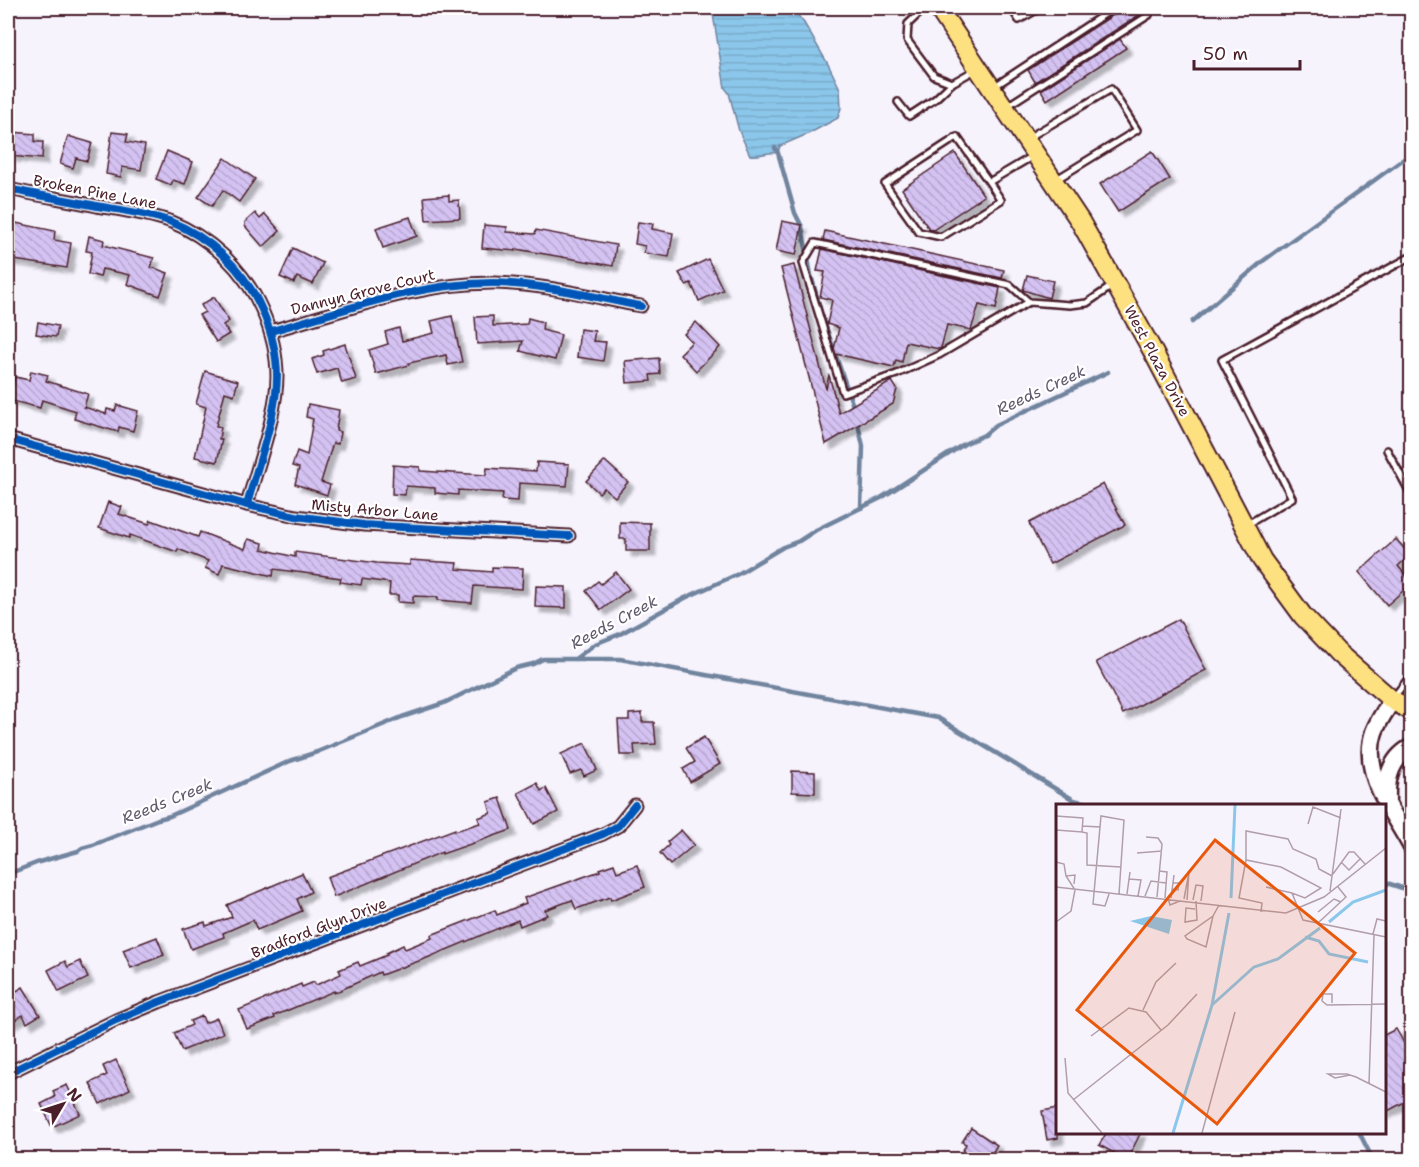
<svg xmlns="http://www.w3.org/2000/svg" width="1419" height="1167" viewBox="0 0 1419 1167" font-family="'Shantell Sans',sans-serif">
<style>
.water{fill:url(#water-rules);stroke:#71849e;stroke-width:1.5}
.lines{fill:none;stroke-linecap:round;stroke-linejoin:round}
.stream{stroke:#71849e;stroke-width:4.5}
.building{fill:url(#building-back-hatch);stroke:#4a1f2b;stroke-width:1.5;filter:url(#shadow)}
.lane-casing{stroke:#4a1f2b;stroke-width:10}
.street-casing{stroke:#4a1f2b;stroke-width:15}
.secondary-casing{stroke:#4a1f2b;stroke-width:21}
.primary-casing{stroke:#4a1f2b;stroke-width:22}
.lane{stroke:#fff;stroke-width:5}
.street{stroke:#fff;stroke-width:10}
.secondary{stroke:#fff;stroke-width:16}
.primary{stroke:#fde080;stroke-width:18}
.cycleway-casing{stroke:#fff;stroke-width:11}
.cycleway{stroke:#0057b8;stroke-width:8}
.labels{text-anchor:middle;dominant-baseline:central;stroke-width:4.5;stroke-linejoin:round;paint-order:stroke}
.street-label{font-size:15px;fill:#4a1f2b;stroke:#fff}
.water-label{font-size:16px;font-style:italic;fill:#615a6e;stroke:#fff}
.inset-river{fill:none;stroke:#8bc7eb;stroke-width:3}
.inset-road{fill:none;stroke:#b19ea9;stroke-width:1.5}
.view{fill:#e8590c;fill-opacity:0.15;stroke:#e8590c;stroke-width:3}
.inset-edge{fill:none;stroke:#4a1f2b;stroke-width:3}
</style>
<defs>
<pattern id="water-rules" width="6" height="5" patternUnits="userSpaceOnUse" patternTransform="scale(1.5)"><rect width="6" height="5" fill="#8bc7eb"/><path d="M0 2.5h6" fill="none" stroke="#79aaca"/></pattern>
<pattern id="building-back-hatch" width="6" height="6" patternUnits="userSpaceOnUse" patternTransform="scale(1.5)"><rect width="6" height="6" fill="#d4c2f3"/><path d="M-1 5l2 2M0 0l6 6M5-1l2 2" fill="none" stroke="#b8a6d0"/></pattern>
<filter id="shadow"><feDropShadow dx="5.5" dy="5.5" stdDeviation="1.5" flood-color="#0004"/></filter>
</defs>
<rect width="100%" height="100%" fill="#f6f3fd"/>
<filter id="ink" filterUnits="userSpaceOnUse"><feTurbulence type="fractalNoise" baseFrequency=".0167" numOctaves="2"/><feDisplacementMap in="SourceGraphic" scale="12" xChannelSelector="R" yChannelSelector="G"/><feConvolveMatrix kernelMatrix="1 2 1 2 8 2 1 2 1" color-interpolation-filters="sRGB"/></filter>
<g filter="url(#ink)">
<path class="water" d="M712 8H792L804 23 828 64 840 89 841 108 838 118 810 133 780 146 778 153C767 151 760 157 750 155L739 131 729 93 725 88Z"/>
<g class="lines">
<g class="stream">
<path d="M775 148 778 153 795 213 802 227 811 275 822 315 854 409"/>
<path d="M1192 322 1263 261 1412 153"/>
<path d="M857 420 863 446 861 508"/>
<path d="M575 659H620L938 718 1074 800 1098 806"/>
<path d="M8 874 39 862 78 851 82 848 93 845 158 819 170 816 290 761 317 752 402 717 444 703 516 668 533 664 543 659H575L595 644 620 634 685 598 738 574 783 547 799 541 816 530 881 498 964 444 984 435 996 425 1108 372"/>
<path d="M1384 882 1405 889"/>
<path d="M1359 1132 1373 1160"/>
</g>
</g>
<g class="building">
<path d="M1124 8H1145V11L1035 82 1028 70Z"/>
<path d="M1120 39 1126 48 1047 100 1041 90Z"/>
<path d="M12 132 35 134V142H43L42 159 10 156Z"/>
<path d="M112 132 128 134 126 142 145 145 141 170 122 167 121 177 106 174Z"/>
<path d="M68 136 92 143 87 161 76 158 73 168 60 164Z"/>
<path d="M167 151 193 162 185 184 173 180 171 185 156 179Z"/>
<path d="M1152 151 1170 179 1118 212 1100 184Z"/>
<path d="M955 153 984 196 933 230 929 229 902 189Z"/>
<path d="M225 158 255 179 239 202 223 190 212 206 198 197Z"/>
<path d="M449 195V201L459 200 460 218 426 220 424 197Z"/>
<path d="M255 213 260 219 265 214 280 231 263 247 245 226V222Z"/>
<path d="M410 217 417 236 383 248 376 228Z"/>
<path d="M782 221 802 225 796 255 776 251Z"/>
<path d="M11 222 55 231 54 240 71 243 67 268 8 259V230H10Z"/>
<path d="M638 222 653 224 652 229 673 233 669 257 644 253 645 246 635 244Z"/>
<path d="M484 225 507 227V232L535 234 536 230 616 245 613 266 516 249V251L482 248Z"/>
<path d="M825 231 1004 270 1002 278 823 240Z"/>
<path d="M89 236 104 240 103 245 154 258 151 267 168 273 160 296 127 284 130 275 102 269 100 277 88 274 92 252 86 251Z"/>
<path d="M293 248 323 263 313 284 297 277 294 283 280 277Z"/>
<path d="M822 249 1000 288 996 309 979 305 971 330 947 325 941 348 939 349 906 342 902 362 896 360 894 367 836 354 834 349 839 328 827 324 832 300 820 297 825 272 817 271Z"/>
<path d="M708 259 723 290 699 301 691 283 686 285 679 273Z"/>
<path d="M794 265 826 389 829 375 839 413 892 381 897 389 893 404 826 444 781 268Z"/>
<path d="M1027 275 1053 281 1049 298 1023 290Z"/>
<path d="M214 297 229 321 223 325 229 334 216 342 199 315 205 312 201 305Z"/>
<path d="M452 316 462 362 448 365 446 355 409 363V365L376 374 369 350 388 344 385 332 399 328 402 341 434 333 431 321Z"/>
<path d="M493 316V326L527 324 528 318 543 322 542 330 561 335 555 360 520 351 523 341 477 344 475 317Z"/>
<path d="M38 322 58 326 56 337 36 334Z"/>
<path d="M696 322 720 347 696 371 680 354 692 342 684 334Z"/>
<path d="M580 329 595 331 593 341 606 342 603 361 577 357Z"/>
<path d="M345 344 356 379 342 383 337 368 317 374 312 359 324 355 323 351Z"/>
<path d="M659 358 660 374 650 375 651 381 627 383 625 361Z"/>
<path d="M31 371 48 375 46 381 88 394 84 407 106 414 107 409 115 411 117 405 138 411 133 431 119 427 118 432 74 419 76 411 42 400 40 408 9 400 15 377 29 380Z"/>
<path d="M205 371 238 381 234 395 225 392 216 426 221 427 219 439H222L217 462 195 457 206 407 196 404Z"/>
<path d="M308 404 339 410 336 431 340 432 338 444 333 443 321 482 330 485 327 495 295 484 299 468 292 466 297 451 307 455 313 419 306 417Z"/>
<path d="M605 461 628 482 615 497 604 488 599 493 586 481Z"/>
<path d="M537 462 569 464 567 486 519 483 518 501 502 500 503 493 458 490V495L435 493V488L406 486 405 495 392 494 393 465 420 467V471L486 475 487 468 536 471Z"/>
<path d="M1103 484 1125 525 1050 564 1029 523Z"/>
<path d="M108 502 122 507 119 514 149 524 151 520 198 537 200 532 245 549 248 539 263 543 262 549 295 557V552L377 563 410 565V560L457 563 456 569 492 572V567L523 568 522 589 474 586 472 603 438 600V597L413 596V603L398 602V595H389L390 583 362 579 361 585 340 582 341 578 274 569 273 576 223 564 219 574 205 568 208 561 178 549 177 552 130 535 129 538 99 528Z"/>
<path d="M620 522 650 523V551H626V539H620Z"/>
<path d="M1396 539 1410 555 1398 566 1412 583 1387 605 1359 572Z"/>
<path d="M616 572 629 589 601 610 586 591 598 581 601 584Z"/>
<path d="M536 586 566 587V608L535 607Z"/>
<path d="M1179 619 1206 670 1123 714 1096 662Z"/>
<path d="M642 713V722H654L656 744 634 745 635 755H620L618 720H629V714Z"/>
<path d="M704 737 720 764 690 782 683 769 695 762 686 748Z"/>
<path d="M585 743 597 770 584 776 581 770 570 774 561 754Z"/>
<path d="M792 771 815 772V793L792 792Z"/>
<path d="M537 783 541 791 546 788 558 812 534 824 518 793Z"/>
<path d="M500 798 511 830 442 854V852L334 897 327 877 455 829V831L480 823 478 818 491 813 488 802Z"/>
<path d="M681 830 694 845 670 865 660 853 669 845 667 842Z"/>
<path d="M614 864 617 872 637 865 645 887 611 900 610 897 576 909 572 900 545 910 547 915 520 926 518 920 427 958 381 975 380 972 334 993V991L274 1016 275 1018 247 1029 239 1010 301 984 302 987 314 982 316 985 341 974 339 970 358 962 360 966 387 955 386 953 403 945 405 949 432 938 431 935 495 910 497 915 526 903 524 898 600 871 599 869Z"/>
<path d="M302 873 311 892 297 899 302 911 257 930 253 920 223 933 224 937 191 949 183 929 205 922 206 926 232 917 227 905Z"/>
<path d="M157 937 164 955 131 968 123 950Z"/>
<path d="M65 961 68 967 80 961 88 978 59 992 48 970Z"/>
<path d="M23 987 40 1015 27 1023 23 1015 8 1024V996Z"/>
<path d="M202 1016 205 1023 217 1018 223 1033 182 1051 174 1033 192 1025 190 1021Z"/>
<path d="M1396 1029 1412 1057V1098L1384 1113V1035Z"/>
<path d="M116 1060 130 1089 100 1104 90 1083 107 1075 103 1066Z"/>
<path d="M67 1085 80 1114 52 1127 41 1104 55 1097 53 1091Z"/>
<path d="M1058 1108V1138L1047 1140 1042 1111Z"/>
<path d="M971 1128 997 1145 988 1160H958L966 1144 962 1142Z"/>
<path d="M1107 1132H1141L1127 1160 1099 1145Z"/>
</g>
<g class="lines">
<g class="lane-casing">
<g id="lane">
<path d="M925 8 908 24 907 40 934 76 952 83 975 70"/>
<path d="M1011 8 1019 20 1040 8"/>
<path d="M945 15 959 8"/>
<path d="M995 86 1114 8"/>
<path d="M898 102 909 116 935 99 952 83"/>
<path d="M1007 106 1149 15 1150 8"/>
<path d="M1028 138 1111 89 1137 130 1057 179"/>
<path d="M989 182 957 137 885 184 919 232 941 237 1001 200 989 182 1033 156"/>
<path d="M1029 302 939 355 897 374 843 393 803 263 815 243 1010 285 1029 302 1070 305 1087 303 1112 286"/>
<path d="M1387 450 1412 496"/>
<path d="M1248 524 1292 498 1222 360 1412 256"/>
<path d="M1393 698 1412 674"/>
</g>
</g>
<g class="street-casing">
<g id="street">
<path d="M8 189C37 195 67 200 97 206 121 210 146 213 169 221 210 237 244 269 262 310 271 331 277 352 277 376 277 415 257 466 247 505"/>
<path d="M271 331C343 311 420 282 495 283 544 284 593 297 641 306"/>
<path d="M8 439 247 505 296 516 364 525 569 536"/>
<path d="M8 1073 116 1020 159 1002 603 834 618 826 635 805"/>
</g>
</g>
<g class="secondary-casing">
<g id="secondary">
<path d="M1392 700C1386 710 1378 721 1374 732 1360 773 1394 813 1412 847"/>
<path d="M1387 799C1386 777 1391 758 1412 747"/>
</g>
</g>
<g class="primary-casing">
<path id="primary" d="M938 8 1080 221 1150 346 1262 560 1303 616 1339 654 1392 700 1412 711"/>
</g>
<use href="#lane" class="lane"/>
<use href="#street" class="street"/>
<use href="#secondary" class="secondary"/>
<use href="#primary" class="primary"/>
<g class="cycleway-casing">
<g id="cycleway">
<path d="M8 189C37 195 67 200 97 206 121 210 146 213 169 221 210 237 244 269 262 310 271 331 277 352 277 376 277 415 257 466 247 505"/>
<path d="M271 331C343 311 420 282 495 283 544 284 593 297 641 306"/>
<path d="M8 439 247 505 296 516 364 525 569 536"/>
<path d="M8 1073 116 1020 159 1002 603 834 618 826 635 805"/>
</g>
</g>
<use href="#cycleway" class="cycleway"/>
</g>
</g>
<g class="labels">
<g class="street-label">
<text transform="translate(95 192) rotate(11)">Broken Pine Lane</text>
<text transform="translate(363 292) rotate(-14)">Dannyn Grove Court</text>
<text transform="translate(1157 361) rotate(62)">West Plaza Drive</text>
<text transform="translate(375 510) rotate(5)">Misty Arbor Lane</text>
<text transform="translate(319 928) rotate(-21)">Bradford Glyn Drive</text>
</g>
<g class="water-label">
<text transform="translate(1041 390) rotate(-25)">Reeds Creek</text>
<text transform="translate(614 622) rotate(-28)">Reeds Creek</text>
<text transform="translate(167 801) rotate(-22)">Reeds Creek</text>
</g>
</g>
<g transform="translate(1056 804)">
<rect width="330" height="330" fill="#f6f3fd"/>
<path d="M95 112 116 116 113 130 74 117Z" fill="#8bc7eb"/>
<path class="inset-river" d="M175 94 179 1M273 118 297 98 330 86M249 133 263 137 273 150 312 158M156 201 198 163 222 155 264 124M117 329 156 201 173 109"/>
<path class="inset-road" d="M0 12 27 14 26 28 0 26M252 20 257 3 285 14M26 22 44 23 37 100 49 102 53 90M44 23 45 12 68 16 63 90M26 28 31 29V61L65 63M90 33 102 34 106 40 101 93M81 49 106 47M190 56V27L232 35 237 45 260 55 263 65 276 72M0 58 8 60 10 72 19 86 15 107 0 118M285 58 293 66 305 54M103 67 111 68 109 94M277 70 293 48H298L309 60M10 72 19 71 18 80M73 75 85 76 82 92M0 83 230 109 268 93 330 44M210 83 236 89M116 85 122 86 123 79H117M274 87 285 5M71 90 74 68M89 92 95 77 110 79M112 94 114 101 124 97M115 94 118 71M128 95 133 68 131 96M137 96 140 81 147 82 145 97M139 105 130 104 129 118 141 116 140 97M205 108 206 99 183 94 190 56 225 63 265 84 249 94 236 89 247 116 330 133M262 108 278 95 285 98M157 112 150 143 131 135 129 132 157 112 163 101M262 119 290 93 282 83M317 130 321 115 330 117M276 199V190H267L266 197 271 201 330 200M87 206 100 178 120 159M35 232 73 204 90 208 105 226M9 254 12 289 46 329M294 271 279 274 272 270H291L300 273 330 288M313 280 318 131M17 296 112 221 141 190M146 329 179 208"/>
<path class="view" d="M159 36 299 149 161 320 21 206Z"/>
<rect width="330" height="330" class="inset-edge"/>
</g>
<rect width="1419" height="1167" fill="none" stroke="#fff" stroke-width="30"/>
<rect x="15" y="15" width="1389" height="1137" fill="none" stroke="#4a1f2b" stroke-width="2" filter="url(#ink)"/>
<g transform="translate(63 1104) rotate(51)" stroke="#ffffff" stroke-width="4.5" paint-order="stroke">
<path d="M0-4.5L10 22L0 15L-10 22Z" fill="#4a1f2b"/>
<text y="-9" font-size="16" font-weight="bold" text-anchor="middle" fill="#4a1f2b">N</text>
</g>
<path d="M1194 60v9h106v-9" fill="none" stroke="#4a1f2b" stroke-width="3"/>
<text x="1203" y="60" font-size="18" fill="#4a1f2b" stroke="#ffffff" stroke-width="4.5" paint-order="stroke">50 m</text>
</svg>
